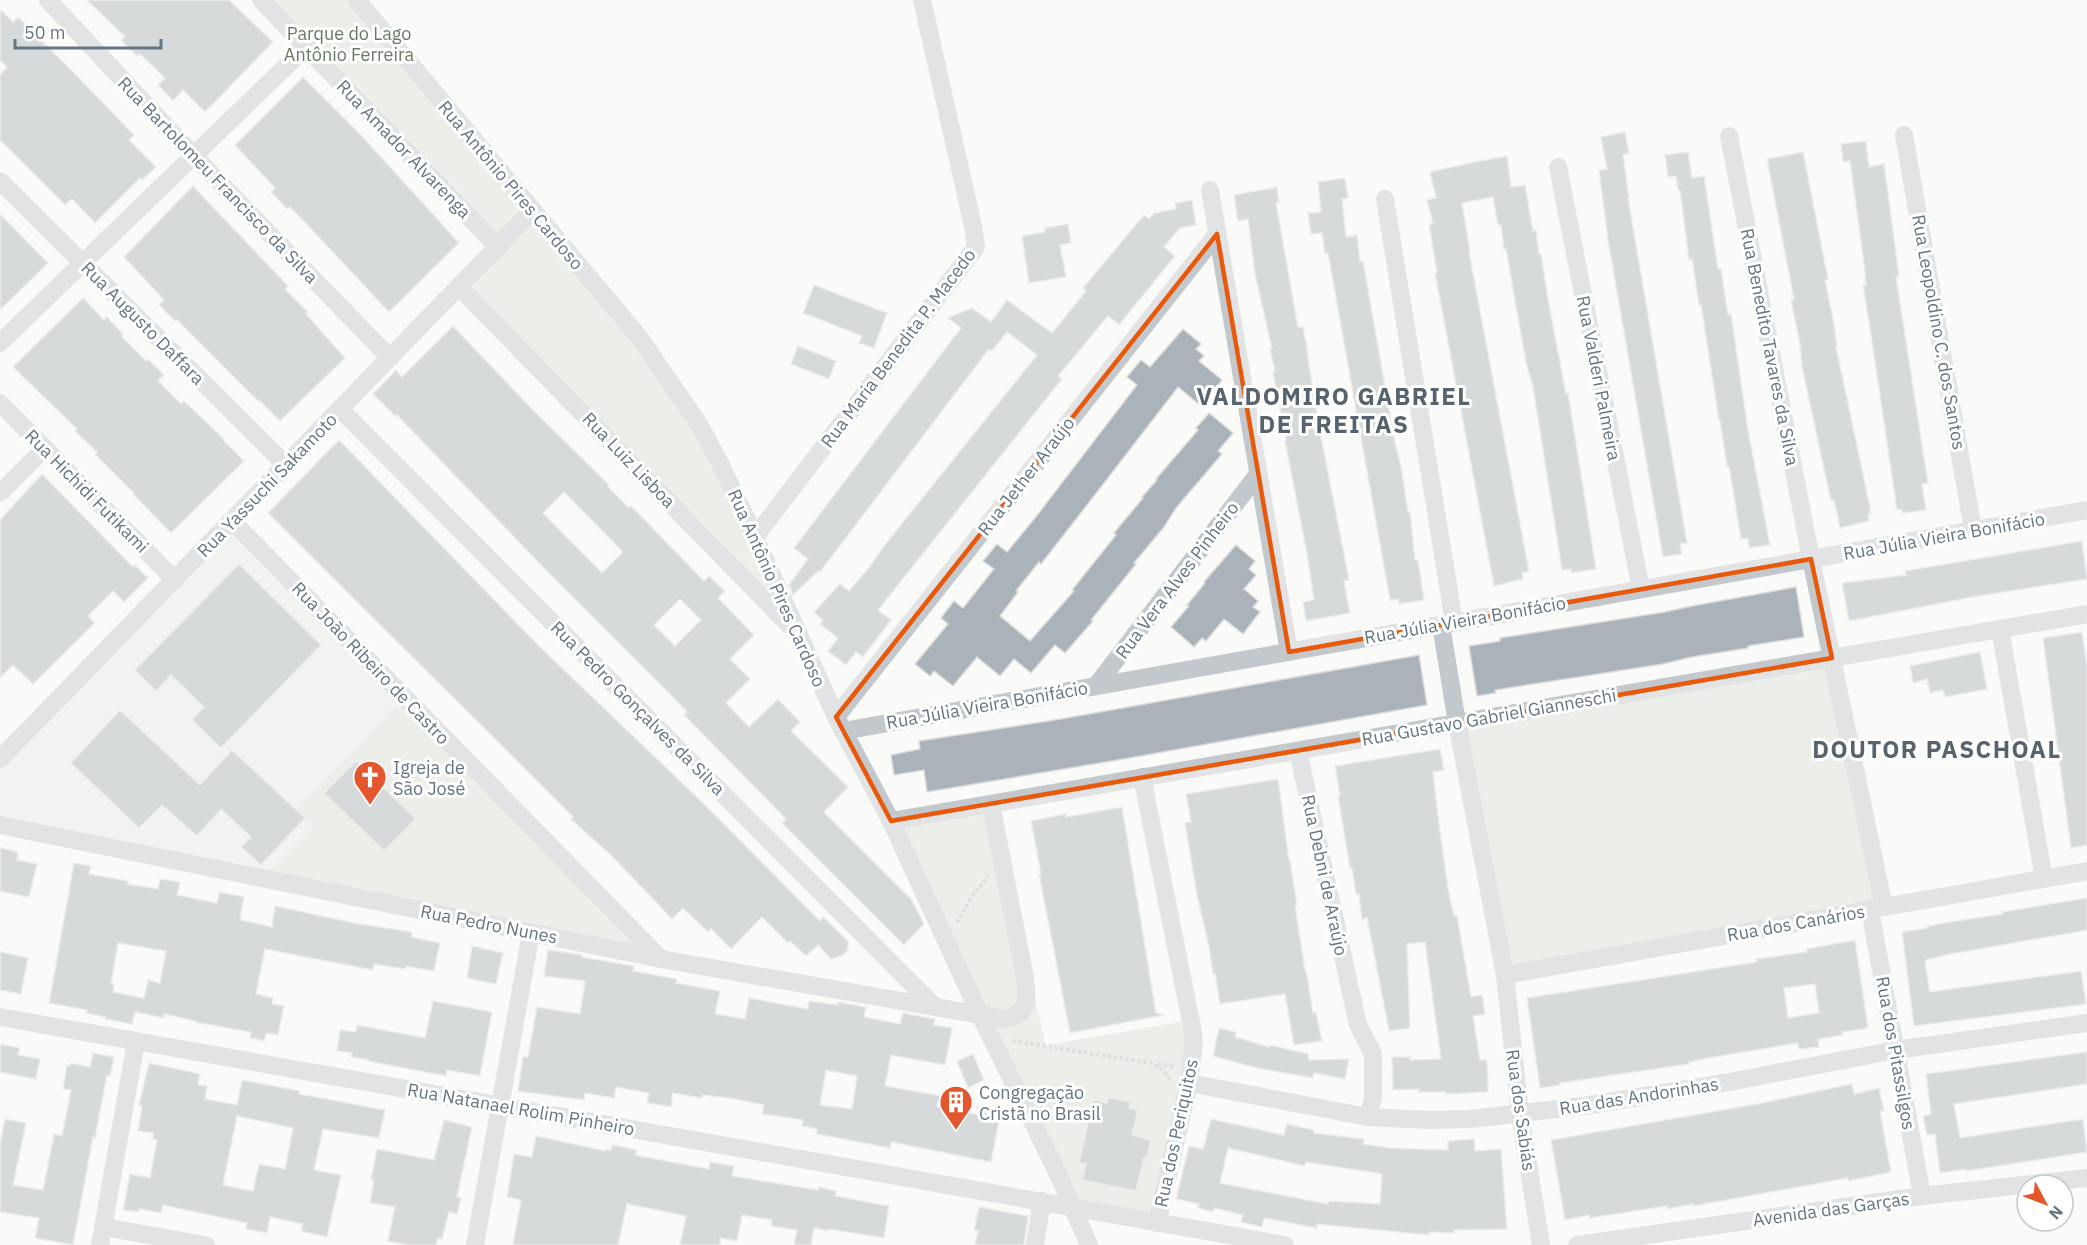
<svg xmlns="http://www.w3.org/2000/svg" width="2087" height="1245" viewBox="0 0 2087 1245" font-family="'IBM Plex Sans',sans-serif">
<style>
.built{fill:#e8e9e9}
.green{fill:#dadfd7}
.building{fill:#aab3b9;stroke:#dcdcda;stroke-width:1.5;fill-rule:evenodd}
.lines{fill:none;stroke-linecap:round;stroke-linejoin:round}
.path{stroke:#bbbfc2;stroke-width:4;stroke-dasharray:3 3;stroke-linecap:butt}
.minor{stroke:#c3c8cc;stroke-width:18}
.marked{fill:none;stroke:#e8590c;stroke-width:4.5;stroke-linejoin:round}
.labels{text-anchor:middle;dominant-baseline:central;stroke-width:6;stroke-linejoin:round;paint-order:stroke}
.park-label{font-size:18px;fill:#687a64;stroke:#fff}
.street-label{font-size:18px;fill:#657683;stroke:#fff}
.poi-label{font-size:18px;fill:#657683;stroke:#fff;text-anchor:start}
.district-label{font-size:24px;font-weight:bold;letter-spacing:1.5px;fill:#57646e;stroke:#fff}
</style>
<rect width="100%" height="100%" fill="#fafaf8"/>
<path class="built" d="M232 521 404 696 314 826 269 872 0 821V759Z"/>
<g class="green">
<path d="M261 0H356L691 411 785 620 459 287 497 247Z"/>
<path d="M1832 658 1884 907 1505 975 1457 723Z"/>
<path d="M400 701 647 951 269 872 313 826 297 810Z"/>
<path d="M988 808 1046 1045 1186 1021 1188 1042 1154 1218 1074 1202 897 824Z"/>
</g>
<g class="building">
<path d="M87 0H229L273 42 205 112 183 90 173 101 158 85 165 78 140 54 137 56 121 40 125 37Z"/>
<path d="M0 9 13 22 18 17 80 79 134 135 129 140 156 167 142 180 140 178 95 223 72 199 65 205 0 140V75L7 67 0 60Z"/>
<path d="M303 77 361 135 459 243 389 312 313 231 290 207 287 209 271 192 275 188 235 145Z"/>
<path d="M1625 132 1629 153 1623 155 1629 198H1628L1687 543 1680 544 1682 554 1663 557 1608 240 1599 170 1607 169 1601 137Z"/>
<path d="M1866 141 1869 167 1884 164 1896 253 1899 276 1896 277 1928 483 1922 484 1926 510 1902 513 1901 509 1897 510 1870 328 1863 286H1866L1864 264 1850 161 1843 162 1841 144Z"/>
<path d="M1688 152 1692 178 1704 176 1718 269H1721L1728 315 1731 314 1748 430 1770 545 1749 548 1748 538 1741 539 1729 466 1727 467 1720 420H1719L1701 305H1699L1692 259 1689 260 1680 190H1678L1676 176 1668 177 1665 155Z"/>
<path d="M1803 152 1828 279 1825 280 1834 324 1837 347H1836L1870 507V514H1868L1869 521 1840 528 1834 500 1831 501 1802 367 1800 344 1791 300H1794L1767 159Z"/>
<path d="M1507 156 1511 187 1525 185 1533 231 1536 230 1539 254H1541L1548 299 1566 394 1568 393 1596 569 1571 573V569L1562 570 1533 387 1526 363 1506 249H1504L1501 225H1498L1493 197 1462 203 1470 251 1469 252 1529 571 1522 573 1523 579 1494 586 1435 273 1437 272 1429 225 1433 224 1427 200 1436 198 1430 172 1474 162Z"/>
<path d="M1345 178 1348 198 1342 199 1346 237 1357 235 1360 261H1363L1395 443 1401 466 1408 512H1410L1415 560H1418L1424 600 1399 604V599L1390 600 1328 253 1325 254 1322 233 1311 234 1308 213 1321 212 1318 182Z"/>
<path d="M193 186 288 286 285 289 308 312 306 314 345 358 280 421 259 400 258 401 177 320 175 321 159 305 164 300 124 257Z"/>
<path d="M1277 187 1279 202 1276 203 1298 327H1303L1308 352H1307L1318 421 1349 580 1344 581 1350 613 1306 621 1303 602 1314 600 1307 554 1285 441 1286 440 1282 418 1273 372 1275 371 1270 349H1272L1255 274 1248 219 1238 221 1234 195Z"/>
<path d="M1192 200 1196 225 1180 228 1164 247 1175 256 1119 325 1108 316 1058 376 1062 379 878 610 891 620 863 657 856 652 846 665 828 651 838 638 820 624 823 620 814 612 840 584 849 591 871 565 884 546 1037 355 1007 332 992 351 989 349 820 572 818 571 793 595 789 585 808 559 794 548 961 328 948 318 972 308 991 322 1007 300 1052 333 1086 291 1083 288 1144 215 1149 219 1154 213 1176 209 1175 203Z"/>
<path d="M0 214 48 263 0 310Z"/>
<path d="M1068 224 1071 243 1060 245 1066 277 1029 283 1022 236 1045 232V228Z"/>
<path d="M814 285 887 313 874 348 859 343 862 336 803 313Z"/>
<path d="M83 298 104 320 107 317 123 334 121 336 146 361 148 359 164 375 158 381 181 404 184 401 224 439 223 440 244 461 171 533 133 494 134 493 95 454 97 452 75 431 77 429 13 367Z"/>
<path d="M453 326 531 408 609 485 608 487 629 508 631 506 704 581 709 576 725 591 718 598 754 635 730 659 750 679 726 703 749 727 778 699 800 722 791 731 848 787 824 812 911 899 924 924 904 945 782 823 786 819 684 715 687 712 667 691 542 566 397 415 395 416 373 394 396 370 402 377ZM564 492 623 552 602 573 543 513ZM680 599 701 620 675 646 654 625Z"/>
<path d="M1183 329 1201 344 1196 349 1204 356 1199 361 1222 380 1201 406 1178 387 1094 496 1041 564 1039 562 1016 591 1018 592 1000 616 1030 641 1074 591 1072 590 1116 535 1114 533 1143 498 1142 497 1157 480 1156 479 1198 430 1196 428 1209 413 1233 433 1218 451 1222 454 1176 508 1164 527 1134 563 1136 564 1091 620 1093 621 1065 653 1055 645 1031 673 1014 659 1000 676 977 657 953 686 934 671 930 676 915 664 948 624 941 618 954 601 963 608 994 569 983 561 997 544 1007 552 1035 518 1137 385 1127 377 1141 360 1150 367Z"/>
<path d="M798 346 836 361 829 379 791 364Z"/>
<path d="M339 440 538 645 702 802 820 921 823 917 848 941V949L844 955 831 959 818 945 806 956 790 941 788 943 762 917 731 949 711 929 708 932 683 908 672 919 610 854 587 834 571 819 573 817 486 730 268 513Z"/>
<path d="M42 474 133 567 135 565 148 578 124 602 113 591 88 616 95 623 33 684 13 665 0 678V520Z"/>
<path d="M2082 541 2087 579 1978 596 1849 621 1842 583 1906 575 1905 571Z"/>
<path d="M1236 545 1255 561 1249 569 1256 575 1244 589 1258 601 1253 607 1260 612 1243 634 1224 619 1206 641 1202 638 1194 647 1171 627 1189 606 1187 605 1205 583 1204 582Z"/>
<path d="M239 564 321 645 221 748 192 720 204 707 171 675 156 691 135 670Z"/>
<path d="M1796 587 1804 637 1748 646V648L1692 657 1663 664 1495 690 1496 693 1477 696 1469 646 1500 641V638L1665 612 1692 606Z"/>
<path d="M2082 632 2087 665V845L2071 848 2043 638Z"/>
<path d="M1980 652 1987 689 1945 697 1943 690 1930 693 1927 679 1913 683 1910 666Z"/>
<path d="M1419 655 1427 705 1118 760 927 792 924 770 894 775 891 755 920 749 919 741 1061 719Z"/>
<path d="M120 710 200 785 232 750 305 818 261 865 241 847 251 837 221 809 197 836 162 805 139 828 71 763Z"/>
<path d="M1440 749 1444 770 1433 772 1439 824 1448 888 1454 916 1457 915 1471 997 1482 995 1485 1014 1473 1016 1480 1060H1487L1488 1092 1446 1094V1092H1419V1089L1393 1090 1392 1057H1410V1060L1441 1059 1425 942 1407 944 1410 1028 1389 1031 1367 918 1362 919 1359 894H1356L1352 868H1350L1338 796H1340L1335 766Z"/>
<path d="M356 761 416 819 384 851 324 793Z"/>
<path d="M1278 779 1289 860H1290L1297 905H1295L1305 970H1306L1313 1013 1316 1012 1322 1041 1294 1045 1285 994 1220 1004 1215 974H1213L1209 947 1197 895 1185 823 1191 822 1186 794Z"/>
<path d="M1122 807 1156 1013 1164 1015 1070 1033 1039 874H1041L1031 821 1066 814V817Z"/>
<path d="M0 848 18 852 17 860 37 864 29 897 0 891Z"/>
<path d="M74 863 91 866 89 874 128 881 127 884 158 889 160 879 180 882 177 895 217 903 219 892 244 897 240 920 272 927 275 906 354 923 412 932 411 937 440 943 434 971 406 966 405 969 374 964 373 970 265 949 256 994 273 998 272 1004 284 1006 278 1035 266 1033 264 1041 250 1038 251 1032 195 1022V1021L164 1014V1018L135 1012 132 1024 105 1019V1017L86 1013 87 1010 49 1003ZM118 943 166 951 160 983 148 980 144 998 113 992 114 984H111Z"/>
<path d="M2087 898V930L1951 954 1926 960 1925 962 1930 992 2081 971 2086 1004 1914 1026 1902 932 1928 928 1927 926 1950 922 2003 914 2002 912Z"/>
<path d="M1855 940 1868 1028 1842 1032 1843 1035 1818 1039 1819 1047 1799 1049 1798 1043 1714 1057 1688 1062 1689 1064 1560 1083V1085L1540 1088 1527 998 1757 962 1756 959 1807 952V949ZM1815 984 1819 1013 1788 1018 1784 988Z"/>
<path d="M472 946 503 953 496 984 467 978Z"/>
<path d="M548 950 582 955V957L634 966 633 971 677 979 676 983 720 991 715 1014 745 1019 749 998 808 1009 809 1001 838 1005V1002L866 1007 864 1017 900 1024 903 1013 935 1019 934 1025 952 1028 945 1065 891 1055 885 1086 948 1097 938 1101 937 1107 980 1115 976 1106 1001 1111 991 1162 891 1142 890 1148 817 1134V1129L802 1126 803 1120 762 1114 764 1105 730 1098 702 1095V1098L673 1093 671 1107 647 1103 649 1093 616 1087 614 1098 585 1093 584 1100 518 1091 523 1057H528L537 1007 580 1014 585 981 544 976ZM826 1070 857 1076 852 1109 820 1105Z"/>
<path d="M0 952 28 958 21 994 0 990Z"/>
<path d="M433 1001 492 1012 480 1076 447 1070 446 1076 368 1061V1060L351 1057 352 1053 337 1051 340 1030 356 1032 357 1025 425 1038Z"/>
<path d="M1219 1028 1236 1032 1235 1037 1269 1047 1270 1045 1308 1054 1309 1060 1349 1059 1345 1079 1314 1073 1313 1078 1257 1068 1213 1056Z"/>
<path d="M0 1044 20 1048 18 1055 40 1059 36 1079 0 1072Z"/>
<path d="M2087 1052V1084L1954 1104 1960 1138 2083 1119 2087 1152 1966 1171V1169L1940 1173 1935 1134 1927 1135 1923 1116 1931 1114 1926 1074Z"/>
<path d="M93 1053 114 1057 110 1076 107 1075 95 1138 93 1137 73 1245 35 1238 39 1218 0 1212V1145L5 1119 26 1123 13 1185 43 1190 54 1134 62 1136 71 1090 63 1089 67 1065 70 1066 71 1063 90 1067Z"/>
<path d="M973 1054 984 1080 968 1088 957 1061Z"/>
<path d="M149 1063 200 1074 198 1085 207 1086 205 1099 237 1105 242 1080 300 1091 299 1094 385 1110 379 1138 323 1129 314 1170 341 1175 327 1237 301 1231 303 1224 270 1217 267 1233 246 1229 247 1223 163 1205 161 1213 139 1209V1212L123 1210 130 1174 150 1178 157 1140 152 1139 154 1133 138 1131 142 1106 139 1105ZM237 1116 293 1128 285 1169 259 1164 253 1191 223 1185Z"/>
<path d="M1852 1084 1854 1094 1879 1088 1884 1111H1880L1891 1172 1848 1181V1178L1693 1206V1204L1667 1209V1206L1590 1218 1589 1215 1565 1220 1551 1140 1757 1104Z"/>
<path d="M1108 1097 1131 1102 1129 1108 1138 1110 1132 1135 1151 1140 1147 1157H1144L1136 1191 1082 1180 1086 1164 1079 1163 1093 1100 1107 1103Z"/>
<path d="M1211 1119 1284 1135 1287 1124 1314 1130V1133L1364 1139 1363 1144 1389 1148 1448 1150V1141L1474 1139 1475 1151 1501 1149 1507 1229 1454 1230V1233L1429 1232V1235L1317 1224V1228L1264 1218 1262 1227 1241 1222 1243 1215 1214 1208 1213 1212 1198 1208 1199 1204 1176 1199 1189 1146 1203 1149ZM1228 1148 1305 1166 1306 1162 1382 1174 1380 1204 1328 1201V1204L1220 1183Z"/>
<path d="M444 1120 472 1127 457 1197 461 1198 457 1214 449 1212 442 1239 438 1238 436 1245H407L388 1241 395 1207 370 1203 374 1180 371 1179 377 1149 434 1160Z"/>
<path d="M536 1136 605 1151 606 1149 611 1150 612 1145 637 1150 635 1155 709 1169 710 1162 734 1166 732 1176 818 1190 819 1187 836 1191 835 1196 889 1206 884 1238 829 1229 828 1231 814 1228 811 1245H794L797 1230 771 1226 772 1220 742 1215 737 1241 720 1238V1245H680L686 1216 627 1204 618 1245H513L521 1200 507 1197 514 1154 532 1157Z"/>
<path d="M979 1207 1028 1216 1024 1245H975L978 1231 974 1230Z"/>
</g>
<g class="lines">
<g class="path">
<path d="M957 922 972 897 988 876"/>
<path d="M1013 1041 1151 1063 1163 1070 1171 1080"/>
<path d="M1158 1064 1174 1067"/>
</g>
<g class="minor">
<path d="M48 0 193 155 390 358"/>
<path d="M261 0 498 247"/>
<path d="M357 0 639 337 699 424 719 461 755 537 836 717 891 821 980 1015 1059 1176 1089 1245"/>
<path d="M1904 135 1973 530"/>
<path d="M1729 136 1811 559 1884 907"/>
<path d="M1558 167 1641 589"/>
<path d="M0 181 286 465"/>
<path d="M1210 190 1289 652"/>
<path d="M1385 199 1454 622"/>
<path d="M459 287 789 625"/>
<path d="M0 343 306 47"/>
<path d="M0 403 175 580"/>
<path d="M340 409 935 1007"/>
<path d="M0 493 45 448"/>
<path d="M232 521 661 959"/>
<path d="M755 537 976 247 973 226 922 0"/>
<path d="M1441 625 1457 723 1505 975 1520 1114 1541 1245"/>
<path d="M2000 629 2044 879"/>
<path d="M1096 686 1258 474"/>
<path d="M836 717 1217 234"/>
<path d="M843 731 2087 510"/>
<path d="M1298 751 1358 1025 1373 1054V1098L1368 1117"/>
<path d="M0 759 533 210"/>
<path d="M1142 777 1192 1027 1194 1042 1189 1083 1157 1223"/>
<path d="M891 821 2087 614"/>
<path d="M0 825 661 959 1004 1019C1030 1015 1027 998 1025 978L991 804"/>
<path d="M1870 910 1922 1196"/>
<path d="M1505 975 2087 871"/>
<path d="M0 1017 1285 1245"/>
<path d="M1189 1083 1368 1117 1429 1120 1470 1119 1584 1106 1724 1083 1896 1050 2087 1023"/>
<path d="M103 1227 206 1245"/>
<path d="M100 1245 136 1042"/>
<path d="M475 1245 531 933"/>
<path d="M1035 1245 1042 1201"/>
<path d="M1577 1245 1922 1196 2087 1178"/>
</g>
</g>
<path d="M0 0H2087V1245H0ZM1217 234 1289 652 1811 559 1832 658 891 821 836 717Z" fill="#fafaf8" fill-opacity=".55" fill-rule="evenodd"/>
<path class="marked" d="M1217 234 1289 652 1811 559 1832 658 891 821 836 717Z"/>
<defs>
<g id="church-pin" transform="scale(1.725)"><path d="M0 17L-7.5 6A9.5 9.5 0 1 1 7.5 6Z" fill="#e4572e" stroke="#fff"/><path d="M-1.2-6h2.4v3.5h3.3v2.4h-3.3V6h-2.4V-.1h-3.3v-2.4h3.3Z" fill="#fff"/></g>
<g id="building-pin" transform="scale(1.725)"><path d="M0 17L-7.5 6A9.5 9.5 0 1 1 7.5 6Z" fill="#e4572e" stroke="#fff"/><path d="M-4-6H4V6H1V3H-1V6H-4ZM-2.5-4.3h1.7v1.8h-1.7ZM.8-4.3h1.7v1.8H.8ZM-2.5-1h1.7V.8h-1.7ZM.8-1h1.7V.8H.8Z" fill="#fff"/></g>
</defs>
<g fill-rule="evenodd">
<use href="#church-pin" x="370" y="777"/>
<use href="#building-pin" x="956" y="1102"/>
</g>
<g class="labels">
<g class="park-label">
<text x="349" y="33">Parque do Lago<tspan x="349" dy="21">Antônio Ferreira</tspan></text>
</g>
<g class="street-label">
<text transform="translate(404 149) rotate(46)">Rua Amador Alvarenga</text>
<text transform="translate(218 180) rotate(46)">Rua Bartolomeu Francisco da Silva</text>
<text transform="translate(511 185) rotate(50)">Rua Antônio Pires Cardoso</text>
<text transform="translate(143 323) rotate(45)">Rua Augusto Daffara</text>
<text transform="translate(1939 332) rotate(80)">Rua Leopoldino C. dos Santos</text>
<text transform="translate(1770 347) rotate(79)">Rua Benedito Tavares da Silva</text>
<text transform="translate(898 348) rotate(-53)">Rua Maria Benedita P. Macedo</text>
<text transform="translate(1599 378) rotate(79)">Rua Valderi Palmeira</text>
<text transform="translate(629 460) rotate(46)">Rua Luiz Lisboa</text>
<text transform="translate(1026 476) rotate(-52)">Rua Jether Araújo</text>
<text transform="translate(267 485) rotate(-46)">Rua Yassuchi Sakamoto</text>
<text transform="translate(87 491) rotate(45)">Rua Hichidi Futikami</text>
<text transform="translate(1944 536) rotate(-10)">Rua Júlia Vieira Bonifácio</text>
<text transform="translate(1177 580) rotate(-53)">Rua Vera Alves Pinheiro</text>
<text transform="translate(777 588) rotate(66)">Rua Antônio Pires Cardoso</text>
<text transform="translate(1465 620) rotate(-10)">Rua Júlia Vieira Bonifácio</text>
<text transform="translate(371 663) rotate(46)">Rua João Ribeiro de Castro</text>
<text transform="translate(987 705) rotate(-10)">Rua Júlia Vieira Bonifácio</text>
<text transform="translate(638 708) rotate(45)">Rua Pedro Gonçalves da Silva</text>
<text transform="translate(1489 717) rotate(-10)">Rua Gustavo Gabriel Gianneschi</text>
<text transform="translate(1325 875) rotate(78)">Rua Debni de Araújo</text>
<text transform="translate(1796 923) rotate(-10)">Rua dos Canários</text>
<text transform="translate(489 924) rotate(11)">Rua Pedro Nunes</text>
<text transform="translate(1896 1053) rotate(80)">Rua dos Pitassilgos</text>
<text transform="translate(1639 1096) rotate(-9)">Rua das Andorinhas</text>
<text transform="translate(521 1109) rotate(10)">Rua Natanael Rolim Pinheiro</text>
<text transform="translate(1521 1110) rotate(82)">Rua dos Sabiás</text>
<text transform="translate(1176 1133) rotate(-78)">Rua dos Periquitos</text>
<text transform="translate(1831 1209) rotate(-8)">Avenida das Garças</text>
</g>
<g class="poi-label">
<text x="393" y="767">Igreja de<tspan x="393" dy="21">São José</tspan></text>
<text x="979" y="1092">Congregação<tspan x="979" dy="21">Cristã no Brasil</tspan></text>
</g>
<g class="district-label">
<text x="1334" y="396">VALDOMIRO GABRIEL<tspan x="1334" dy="28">DE FREITAS</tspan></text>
<text x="1937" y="749">DOUTOR PASCHOAL</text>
</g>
</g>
<g transform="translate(2045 1203) rotate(131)"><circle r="28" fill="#ffffff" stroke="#c1c8cd" stroke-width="1.5"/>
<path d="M0-4.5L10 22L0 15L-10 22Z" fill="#e4572e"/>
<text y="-9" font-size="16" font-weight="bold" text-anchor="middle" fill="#657683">N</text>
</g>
<path d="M15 39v9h146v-9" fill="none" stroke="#657683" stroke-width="3"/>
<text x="24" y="39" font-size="18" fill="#657683" stroke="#ffffff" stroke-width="4.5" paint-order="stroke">50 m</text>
</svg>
